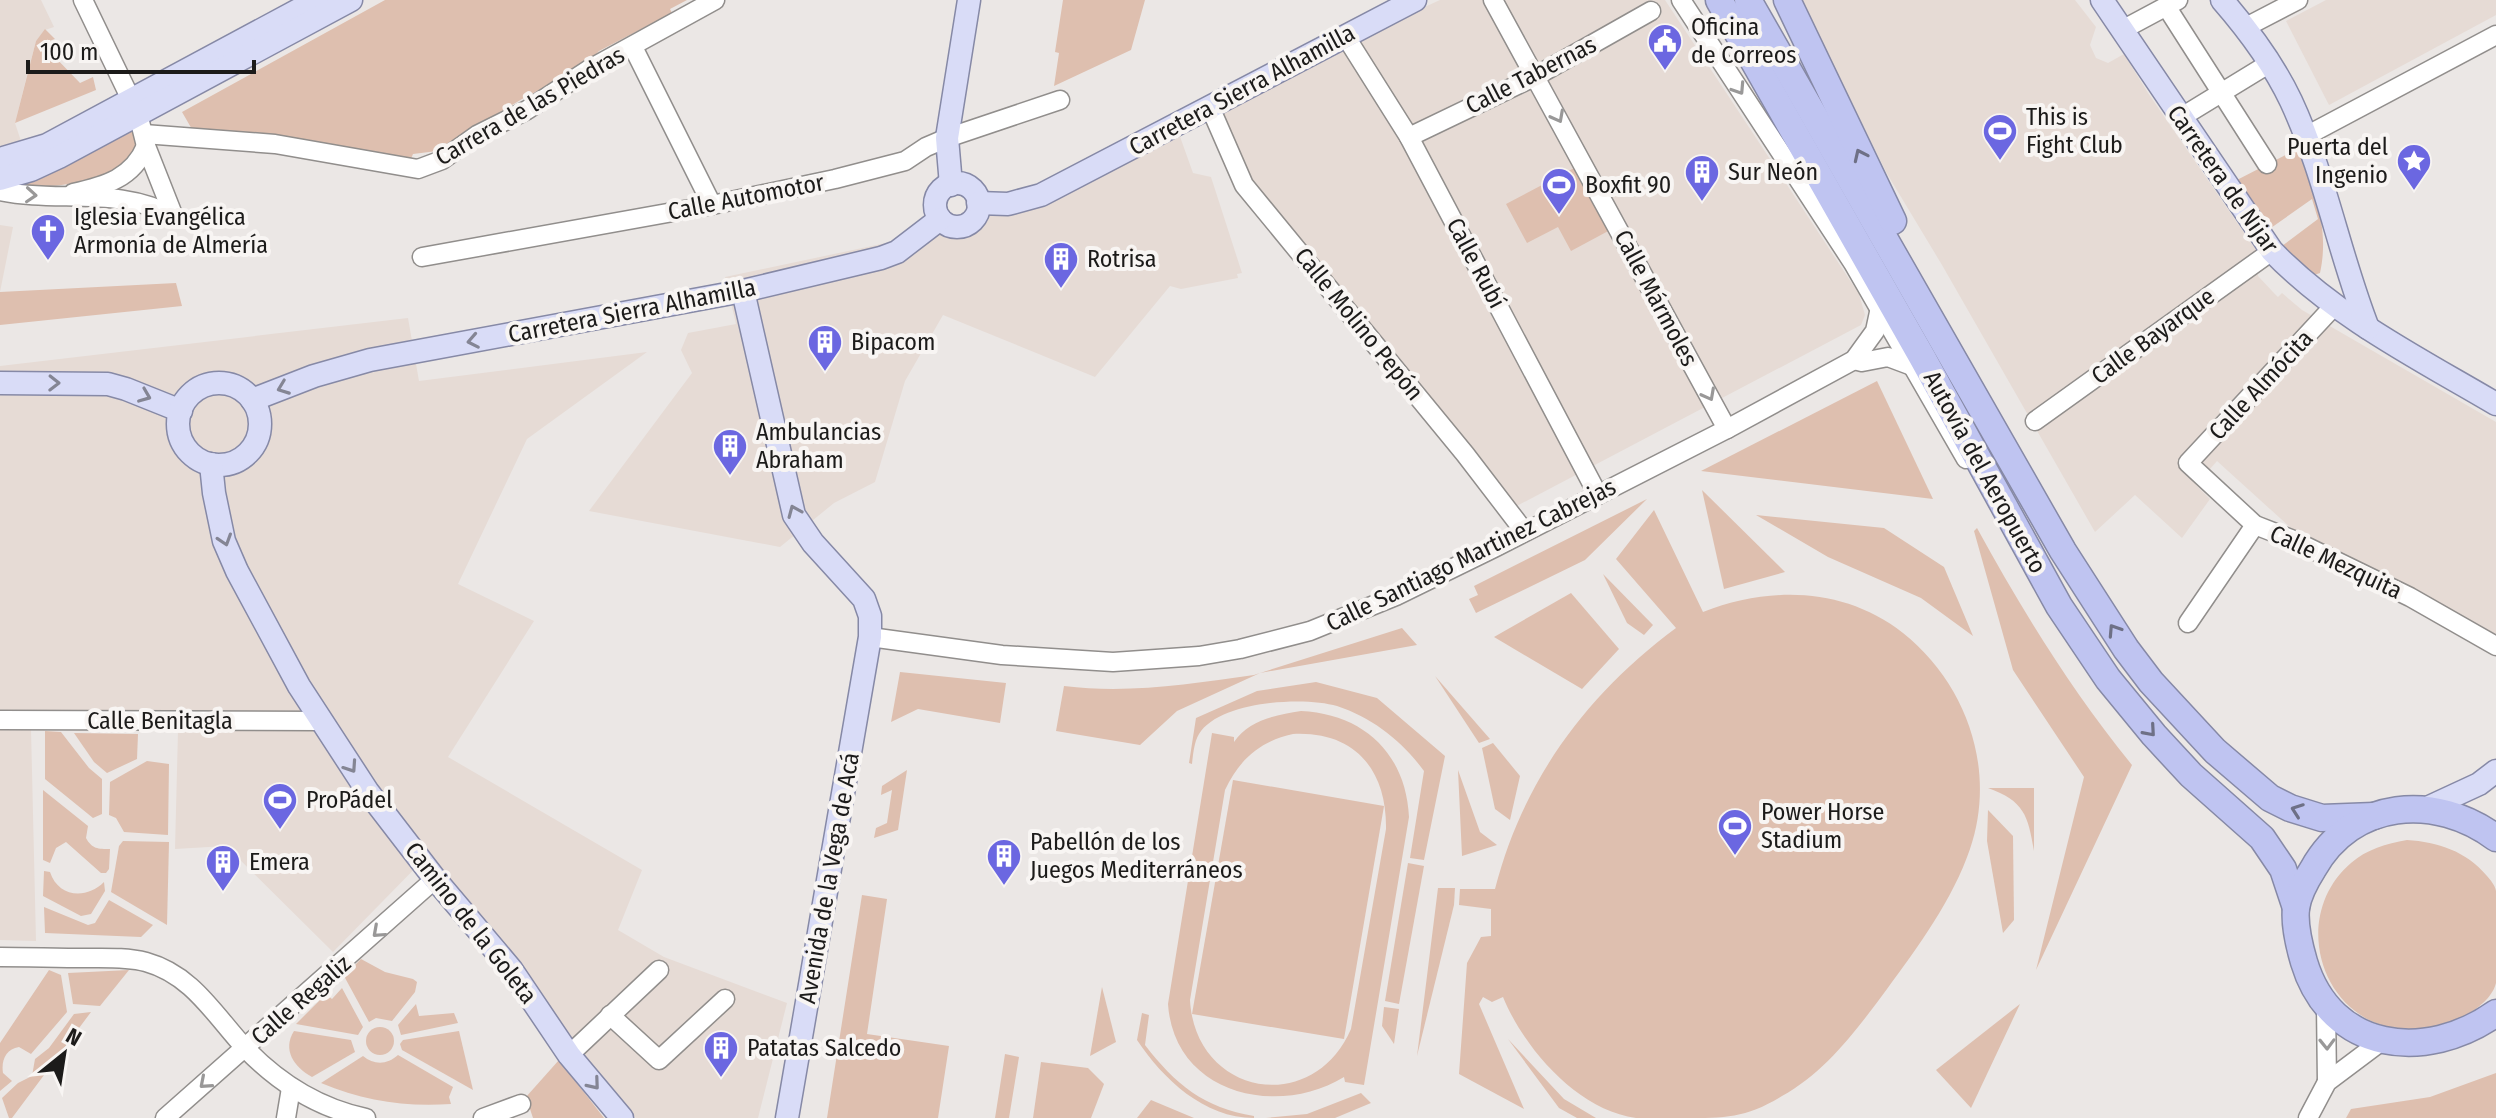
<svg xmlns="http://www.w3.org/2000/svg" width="2496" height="1118" viewBox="0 0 2496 1118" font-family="'Fira Sans Condensed',sans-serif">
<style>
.built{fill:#e6dbd5}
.green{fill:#debfaf;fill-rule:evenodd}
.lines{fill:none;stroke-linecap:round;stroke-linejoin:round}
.minor-casing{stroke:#918e8c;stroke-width:21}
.major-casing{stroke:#8689a6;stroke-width:25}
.highway-casing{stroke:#8689a6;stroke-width:29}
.minor{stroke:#fff;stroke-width:18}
.major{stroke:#d9dcf7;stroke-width:22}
.highway{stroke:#bfc4f1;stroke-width:26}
.oneway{stroke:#999898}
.oneway2{stroke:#6e7086}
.oneway3{stroke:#848594}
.labels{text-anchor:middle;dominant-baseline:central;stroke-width:8;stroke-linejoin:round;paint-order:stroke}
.poi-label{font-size:24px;fill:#1c1b1a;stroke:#f8f5f3;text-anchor:start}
.street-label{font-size:24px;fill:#1c1b1a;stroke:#f8f5f3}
</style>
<rect width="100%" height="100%" fill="#ebe7e5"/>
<g class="built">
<path d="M0 0H41L54 27 45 30 36 41 28 71 15 123 22 144 0 152Z"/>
<path d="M1440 0H1665L1859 294 1865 315 1861 325 1511 509 1247 184 1216 114 1178 131 1193 173 1211 177 1242 273 1237 274 1238 278 1181 289 1170 286 1095 377 943 315 905 381 875 482 834 503 780 547 589 511 692 373 681 350 688 333 736 324 725 277 905 239 1025 189Z"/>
<path d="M1801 0H2075L2096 27 2090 45 2096 58 2108 63 2124 54 2148 93 2258 253V276L2273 292 2278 297 2282 293 2302 310 2496 422V640L2292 529 2217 461 2196 485 2210 499 2182 538 2135 495 2095 532 1942 265 1886 172Z"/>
<path d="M2326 0H2496V15L2329 105 2286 21Z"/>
<path d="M0 225 13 227 0 292Z"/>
<path d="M408 318 419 381 647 352 527 439 458 584 534 621 448 757 642 870 618 930 664 957 787 1003 758 1118H636L569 1047 430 853 333 952 226 846 175 849 178 731 31 729 36 941 0 940V366Z"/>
</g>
<g class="green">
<path d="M385 0H687L670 9 672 13 599 51 585 66 522 99 437 151 413 154 410 161 193 131 182 112Z"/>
<path d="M1063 0H1145L1131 50 1054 86 1059 53 1055 52Z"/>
<path d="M45 29 55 39 49 41 45 49 50 53 52 49 51 53 80 83 93 77 96 90 15 123 36 41Z"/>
<path d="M129 126 137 136 139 144 124 168C75 185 60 189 7 184Z"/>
<path d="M2299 148C2314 190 2330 227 2320 273L2311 276 2282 246 2318 219 2312 199 2268 230 2233 182Z"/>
<path d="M1578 166 1612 229 1571 251 1558 227 1527 243 1506 204Z"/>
<path d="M176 283 182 306 0 325V292Z"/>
<path d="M1877 381 1933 499 1701 471Z"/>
<path d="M1702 490 1785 572 1724 589Z"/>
<path d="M1647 499 1585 560 1476 613 1469 599 1478 595 1474 586Z"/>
<path d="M1654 510 1703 612C1770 586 1844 587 1903 633 1967 684 1997 770 1970 849 1953 899 1918 947 1887 989 1858 1028 1826 1072 1782 1096 1746 1118 1726 1118 1684 1118 1669 1118 1651 1118 1636 1118 1577 1110 1524 1048 1503 997L1492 1002 1483 997 1479 1004 1524 1109 1459 1074 1467 963 1481 937 1491 936V909L1459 905 1460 889H1495C1523 780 1586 695 1676 628L1616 559Z"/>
<path d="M1756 515 1884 528 1944 567 1973 636 1921 598 1828 557Z"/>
<path d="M1977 528C2023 612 2072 691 2132 765L2036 970 2084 777 2013 670 1974 531Z"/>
<path d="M1603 574 1653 625 1644 635 1627 623Z"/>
<path d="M1571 593 1619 649 1582 689 1494 637Z"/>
<path d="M1402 628 1417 645 1260 673 1177 711 1140 745 1056 731 1064 686C1128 694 1190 684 1254 675L1260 673Z"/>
<path d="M900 672 1006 683 1000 723 918 709 891 722Z"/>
<path d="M1435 676 1490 739 1479 743Z"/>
<path d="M1316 682 1377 698 1445 756 1424 860 1410 858 1424 771C1402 741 1373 718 1337 706 1304 696 1219 701 1199 734 1194 742 1193 755 1192 764L1189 763 1196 718 1257 691Z"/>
<path d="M1301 711C1364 714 1406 754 1409 817L1364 1085 1345 1082 1344 1077C1277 1118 1174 1094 1168 1004L1212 733 1234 737V742C1249 720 1276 715 1301 711ZM1293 734C1355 731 1387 770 1386 829L1351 1029C1312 1118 1195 1095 1190 1000L1225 790C1239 760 1260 741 1293 734Z"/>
<path d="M45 731 61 732 89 768 102 779V814L93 818 45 779Z"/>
<path d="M74 733 138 734 137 759 107 773 94 762Z"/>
<path d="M1493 743 1520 776 1510 820 1495 809 1482 748Z"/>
<path d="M147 761 169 764 168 835 124 832 116 818 109 815 110 782Z"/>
<path d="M907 770 898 830 874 838 876 828 887 823 892 790 881 795 882 786Z"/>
<path d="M1458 770 1480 832 1497 845 1462 856Z"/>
<path d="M1233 780 1384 806 1344 1039 1192 1014Z"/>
<path d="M1988 788H2034V851C2028 815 2024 801 1988 788Z"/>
<path d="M43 790 88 826 86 838C92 849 98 849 110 849L109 869 106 873H101L66 842 56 848 50 863 43 860Z"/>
<path d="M1988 810 2013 836 2014 920 2003 933 1987 841Z"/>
<path d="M2407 840C2438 842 2466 851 2487 876 2491 881 2495 885 2496 891 2496 905 2496 920 2496 934 2496 949 2496 968 2496 983 2490 1008 2447 1028 2423 1031 2416 1032 2407 1030 2399 1029 2319 1019 2290 915 2351 863 2367 849 2386 844 2407 840Z"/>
<path d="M123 841 169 842 167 925 111 892 119 846Z"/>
<path d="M1408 863 1424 866 1399 1004 1385 1001Z"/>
<path d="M44 871 50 872C58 897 86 900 104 882L105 891 91 914 81 916 43 896Z"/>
<path d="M1438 888H1455L1454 905 1417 1056Z"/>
<path d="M862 895 887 899 867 1034 949 1046 938 1118H827Z"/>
<path d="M109 900 153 925 141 937 45 933 44 907 88 925 95 923Z"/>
<path d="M361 959 385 972 413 979 417 982 415 992 392 1021 376 1018 369 1022 344 976Z"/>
<path d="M49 970 61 975 67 1012 31 1054 19 1047C6 1049 1 1060 3 1073L12 1081 0 1091V1043Z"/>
<path d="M129 970 100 1006 73 1004 68 973Z"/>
<path d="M1102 987 1116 1042 1090 1056Z"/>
<path d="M342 988 363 1027 358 1035 296 1024 326 994 332 999Z"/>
<path d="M416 1004 419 1016 454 1013 458 1023 401 1035 398 1025Z"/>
<path d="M2020 1004 1971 1108 1936 1070Z"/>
<path d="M1384 1007 1399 1009 1394 1044 1382 1026Z"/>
<path d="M91 1012 12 1118H9L2 1098 18 1083 32 1076 35 1059 49 1048 74 1014Z"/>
<path d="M1142 1013 1149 1015 1145 1045C1175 1084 1204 1108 1254 1116V1118C1204 1118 1163 1079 1137 1040Z"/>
<circle cx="380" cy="1041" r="14"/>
<path d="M294 1031 351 1040 355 1052 312 1077C294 1067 282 1050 294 1031Z"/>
<path d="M459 1031 473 1090 402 1050 400 1044 403 1040Z"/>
<path d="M1508 1039 1564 1099 1596 1118H1577L1559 1108Z"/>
<path d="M1005 1054 1019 1057 1009 1118H995Z"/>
<path d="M398 1055 453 1087 449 1097 451 1104C404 1107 364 1101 321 1083L363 1056C374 1065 387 1065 398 1055Z"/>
<path d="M559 1060 604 1118H533L526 1097Z"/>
<path d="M1041 1062 1088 1068 1104 1084 1091 1118H1033Z"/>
<path d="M2496 1073V1118H2346L2351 1109 2430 1097Z"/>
<path d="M1361 1093 1371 1103 1335 1118H1266L1307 1114Z"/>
<path d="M1151 1100 1194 1118H1137Z"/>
</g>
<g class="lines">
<g class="minor-casing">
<g id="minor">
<path d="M83 0 138 114 146 146 174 217"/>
<path d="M1493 0 1727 429"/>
<path d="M1681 0 1853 263 1966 459"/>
<path d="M2166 6 2267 164"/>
<path d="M2246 27 2298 0"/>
<path d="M2122 30 2178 0"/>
<path d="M1346 37 1409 137 1598 495"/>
<path d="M633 47 712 205"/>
<path d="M1210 107 1244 185 1465 454 1524 531"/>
<path d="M2180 118 2270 63"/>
<path d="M144 134 275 144 418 169 442 160 477 135 527 110 588 70 715 0"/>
<path d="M2306 136 2496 35"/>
<path d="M1409 137 1536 76 1651 11"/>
<path d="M0 191C56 203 122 186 174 217"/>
<path d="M73 193C105 186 133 178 146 146"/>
<path d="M422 257 712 205 835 179 905 161 926 147 947 138 1060 100"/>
<path d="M2334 306 2188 463 2255 525 2291 539 2410 597 2496 646"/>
<path d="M1854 360 1862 362 1888 357 1912 366"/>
<path d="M2035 421 2272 251"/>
<path d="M2188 623 2255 525"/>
<path d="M870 637 1002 655 1113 662 1199 656 1240 649 1310 631 1396 596 1494 548 1727 429 1854 360 1875 331 1884 289"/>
<path d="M0 720 321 721"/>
<path d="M0 957C29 957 57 958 86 958 106 958 127 957 146 962 193 975 215 1016 246 1049 280 1084 318 1108 366 1118"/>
<path d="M2326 1006 2327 1082"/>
<path d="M610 1015 659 1060 725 999"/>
<path d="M569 1055 659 970"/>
<path d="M165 1118 435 879"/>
<path d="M286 1118 291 1088"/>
<path d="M483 1118 521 1104"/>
<path d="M2308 1118 2327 1082 2383 1040"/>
</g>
</g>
<g class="major-casing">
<g id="major">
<path d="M2102 0 2272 251C2336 317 2418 358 2496 404"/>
<path d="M2222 0C2249 31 2273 63 2291 101 2325 174 2339 254 2368 328"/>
<path d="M0 159 47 145 317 0"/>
<path d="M0 179 31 170 59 157 351 0"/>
<circle cx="957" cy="205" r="22"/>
<path d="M951 185 947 138 969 0"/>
<path d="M978 203 1008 204 1041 195 1415 0"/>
<path d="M743 291 794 515 813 543 864 599 870 616V637L787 1118"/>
<path d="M0 383 108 384 126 389 181 411"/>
<circle cx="219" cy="424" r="41"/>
<path d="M252 400 314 376 370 360 743 291 881 258 897 252 940 219"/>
<path d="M211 464 214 493 224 541 237 571 299 686 368 792 435 879 511 969 569 1055 622 1118"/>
<path d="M2425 809 2479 784 2496 771"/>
</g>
</g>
<g class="highway-casing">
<g id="highway">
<path d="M1719 0 1922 357 2059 606 2108 679 2154 735 2191 775 2262 838 2283 869 2296 908"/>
<path d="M1748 0 2063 551 2126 649 2151 682 2215 751 2270 798 2290 808 2322 818 2374 816"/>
<path d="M1787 0 1893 221"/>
<path d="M2496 838C2436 793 2352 799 2313 869 2306 880 2298 895 2296 908 2294 925 2299 945 2304 962 2331 1052 2426 1063 2496 1013"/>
</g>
</g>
<use href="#minor" class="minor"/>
<use href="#major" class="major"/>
<use href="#highway" class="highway"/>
</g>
<defs><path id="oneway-chevron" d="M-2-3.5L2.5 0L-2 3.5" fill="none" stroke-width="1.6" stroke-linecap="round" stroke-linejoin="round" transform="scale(2)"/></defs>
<g class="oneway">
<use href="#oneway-chevron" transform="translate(1739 89) rotate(57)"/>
<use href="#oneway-chevron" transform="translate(1558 117) rotate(62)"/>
<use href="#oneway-chevron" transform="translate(31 195) rotate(4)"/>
<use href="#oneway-chevron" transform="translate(1709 395) rotate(62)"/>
<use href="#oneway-chevron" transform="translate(378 932) rotate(138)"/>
<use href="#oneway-chevron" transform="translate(2327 1044) rotate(89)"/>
<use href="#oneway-chevron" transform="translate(205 1083) rotate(139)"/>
</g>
<g class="oneway2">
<use href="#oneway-chevron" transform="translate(1860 155) rotate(-115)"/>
<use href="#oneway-chevron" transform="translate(2114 630) rotate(-123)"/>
<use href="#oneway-chevron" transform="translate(2150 731) rotate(49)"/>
<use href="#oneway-chevron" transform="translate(2297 810) rotate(-160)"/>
</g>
<g class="oneway3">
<use href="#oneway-chevron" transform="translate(473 341) rotate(169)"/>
<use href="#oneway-chevron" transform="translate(54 383) rotate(1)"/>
<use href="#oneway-chevron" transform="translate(283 388) rotate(159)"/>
<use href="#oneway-chevron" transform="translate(145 396) rotate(22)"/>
<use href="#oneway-chevron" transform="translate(794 511) rotate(-113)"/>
<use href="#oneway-chevron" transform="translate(225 540) rotate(72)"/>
<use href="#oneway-chevron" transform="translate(351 767) rotate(56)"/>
<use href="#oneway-chevron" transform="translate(594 1084) rotate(50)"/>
</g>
<defs>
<g id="civic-pin" transform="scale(1.8)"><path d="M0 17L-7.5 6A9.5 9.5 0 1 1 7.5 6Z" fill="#6b67e1" stroke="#f8f5f3"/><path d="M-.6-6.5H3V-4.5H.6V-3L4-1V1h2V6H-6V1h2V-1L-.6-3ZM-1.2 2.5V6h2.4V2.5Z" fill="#fff"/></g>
<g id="stadium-pin" transform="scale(1.8)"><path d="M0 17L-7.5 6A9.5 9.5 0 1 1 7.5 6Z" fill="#6b67e1" stroke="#f8f5f3"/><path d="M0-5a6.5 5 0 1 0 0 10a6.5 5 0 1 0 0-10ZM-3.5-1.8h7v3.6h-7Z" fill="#fff"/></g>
<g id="sight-pin" transform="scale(1.8)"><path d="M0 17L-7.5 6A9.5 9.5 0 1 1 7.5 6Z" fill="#6b67e1" stroke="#f8f5f3"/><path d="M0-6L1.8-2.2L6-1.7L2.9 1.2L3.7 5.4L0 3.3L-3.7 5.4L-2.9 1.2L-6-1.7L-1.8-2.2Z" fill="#fff"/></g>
<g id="building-pin" transform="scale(1.8)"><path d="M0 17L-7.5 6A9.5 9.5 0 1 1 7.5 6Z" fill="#6b67e1" stroke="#f8f5f3"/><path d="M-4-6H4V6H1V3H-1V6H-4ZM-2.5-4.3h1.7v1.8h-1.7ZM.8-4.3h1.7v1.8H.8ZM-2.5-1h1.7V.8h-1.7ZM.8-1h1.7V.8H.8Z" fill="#fff"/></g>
<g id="church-pin" transform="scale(1.8)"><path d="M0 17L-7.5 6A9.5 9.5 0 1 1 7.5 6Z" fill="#6b67e1" stroke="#f8f5f3"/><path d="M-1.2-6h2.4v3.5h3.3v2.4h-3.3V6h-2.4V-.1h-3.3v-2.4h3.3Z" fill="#fff"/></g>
</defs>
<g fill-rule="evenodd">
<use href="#civic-pin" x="1665" y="41"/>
<use href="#stadium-pin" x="2000" y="131"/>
<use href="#sight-pin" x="2414" y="161"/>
<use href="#building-pin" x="1702" y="172"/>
<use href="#stadium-pin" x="1559" y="185"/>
<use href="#church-pin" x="48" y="231"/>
<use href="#building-pin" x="1061" y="259"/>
<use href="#building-pin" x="825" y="342"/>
<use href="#building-pin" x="730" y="446"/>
<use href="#stadium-pin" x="280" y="800"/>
<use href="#stadium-pin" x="1735" y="826"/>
<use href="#building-pin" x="1004" y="856"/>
<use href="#building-pin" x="223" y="862"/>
<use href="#building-pin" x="721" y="1048"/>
</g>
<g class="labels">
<g class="poi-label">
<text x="1691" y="27">Oficina<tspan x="1691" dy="28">de Correos</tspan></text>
<text x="2026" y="117">This is<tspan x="2026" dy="28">Fight Club</tspan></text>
<text x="2388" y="147" text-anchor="end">Puerta del<tspan x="2388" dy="28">Ingenio</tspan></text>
<text x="1728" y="172">Sur Neón</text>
<text x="1585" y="185">Boxfit 90</text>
<text x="74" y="217">Iglesia Evangélica<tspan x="74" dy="28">Armonía de Almería</tspan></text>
<text x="1087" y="259">Rotrisa</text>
<text x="851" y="342">Bipacom</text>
<text x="756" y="432">Ambulancias<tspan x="756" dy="28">Abraham</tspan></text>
<text x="306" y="800">ProPádel</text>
<text x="1761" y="812">Power Horse<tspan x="1761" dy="28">Stadium</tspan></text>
<text x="1030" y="842">Pabellón de los<tspan x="1030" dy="28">Juegos Mediterráneos</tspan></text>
<text x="249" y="862">Emera</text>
<text x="747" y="1048">Patatas Salcedo</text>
</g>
<g class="street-label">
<text transform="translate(1531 75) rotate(-27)">Calle Tabernas</text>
<text transform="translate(1242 90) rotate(-28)">Carretera Sierra Alhamilla</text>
<text transform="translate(530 106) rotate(-30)">Carrera de las Piedras</text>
<text transform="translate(2223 179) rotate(55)">Carretera de Níjar</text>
<text transform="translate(746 197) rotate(-11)">Calle Automotor</text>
<text transform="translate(1476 263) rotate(62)">Calle Rubí</text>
<text transform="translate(1656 298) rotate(62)">Calle Mármoles</text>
<text transform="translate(632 311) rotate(-11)">Carretera Sierra Alhamilla</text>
<text transform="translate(1359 324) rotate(51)">Calle Molino Pepón</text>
<text transform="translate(2153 336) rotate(-36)">Calle Bayarque</text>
<text transform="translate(2261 385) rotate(-47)">Calle Almócita</text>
<text transform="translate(1985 472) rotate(61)">Autovía del Aeropuerto</text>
<text transform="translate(1471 555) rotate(-26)">Calle Santiago Martinez Cabrejas</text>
<text transform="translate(2336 562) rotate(25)">Calle Mezquita</text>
<text x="160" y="721">Calle Benitagla</text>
<text transform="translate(829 878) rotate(-80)">Avenida de la Vega de Acá</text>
<text transform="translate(471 923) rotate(52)">Camino de la Goleta</text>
<text transform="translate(301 1000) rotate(-41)">Calle Regaliz</text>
</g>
</g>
<g transform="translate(64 1054) rotate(30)" stroke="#f8f5f3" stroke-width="6" paint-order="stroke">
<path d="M0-6L14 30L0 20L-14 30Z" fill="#1c1b1a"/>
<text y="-12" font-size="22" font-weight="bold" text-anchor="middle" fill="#1c1b1a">N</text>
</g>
<path d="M28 60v12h226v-12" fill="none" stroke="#1c1b1a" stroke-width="4"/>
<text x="40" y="60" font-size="24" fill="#1c1b1a" stroke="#f8f5f3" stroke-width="6" paint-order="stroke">100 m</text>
</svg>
